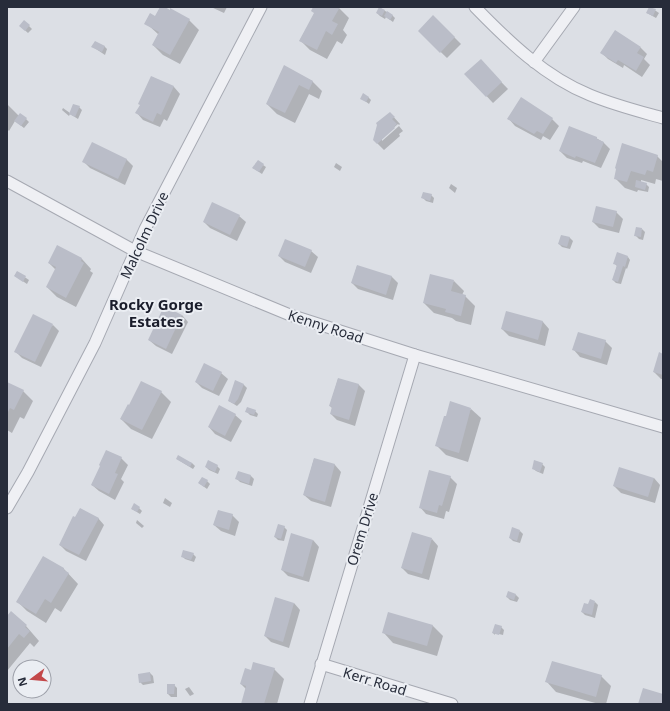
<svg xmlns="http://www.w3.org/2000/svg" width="670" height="711" viewBox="0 0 670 711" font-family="'Noto Sans',sans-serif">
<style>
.shadow{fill:#0003}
.building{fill:#babdc8}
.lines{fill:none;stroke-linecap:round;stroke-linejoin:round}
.street-casing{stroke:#a6a9b2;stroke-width:13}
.street{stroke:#eff0f4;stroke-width:11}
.labels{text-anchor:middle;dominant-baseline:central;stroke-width:4;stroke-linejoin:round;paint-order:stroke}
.street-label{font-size:14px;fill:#272c3a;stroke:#ebeef3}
.neighbourhood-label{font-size:15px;font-weight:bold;fill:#1a1d2b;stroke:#ebeef3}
</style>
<rect width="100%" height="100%" fill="#dcdfe5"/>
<g class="shadow">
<path d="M161 7 189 20 199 30 180 64 163 55 153 45 159 35 146 23 155 17Z"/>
<path d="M211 7H227L224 13Z"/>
<path d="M314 7H338L349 18 343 30 347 35 342 44 337 41 327 59 310 50 300 40 315 14Z"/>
<path d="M650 7 659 13 656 18 647 13Z"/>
<path d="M380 8 392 15 395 18 393 22 386 17 385 19 380 16 377 13Z"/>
<path d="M433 16 461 44 447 58 419 31Z"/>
<path d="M24 21 32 29 28 33 20 26Z"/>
<path d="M615 32 641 48 647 54 644 59 650 65 642 77 624 65 623 68 608 59 602 53Z"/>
<path d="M104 46 107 49 105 55 93 47Z"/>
<path d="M481 61 508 89 493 103 466 74Z"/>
<path d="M284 67 312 81 322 91 319 99 309 94 295 123 277 114 267 104Z"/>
<path d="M152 77 174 87 180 94 167 121 164 119 160 127 143 120 137 113Z"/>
<path d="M368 97 371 100 369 104 361 98Z"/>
<path d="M7 104 19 116 26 119 29 122 24 128 15 121 9 131 7 129Z"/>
<path d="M79 107 82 110 78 119 70 114 69 116 62 110 63 108 70 113Z"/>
<path d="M390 113 400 124 399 125 398 124 382 138V141L399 126 403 131 399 134 400 136 384 150 377 143Z"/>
<path d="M509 119H552L559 126 550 140 543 136 541 140 515 126Z"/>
<path d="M596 138 603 142 610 149 601 168 583 161 582 163 567 158 560 151Z"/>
<path d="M657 156 663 162V181L656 179 655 184 641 180V182L646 184 649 187 648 192 638 190 637 192 625 188 615 178Z"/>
<path d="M126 159 133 166 125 185 90 168 84 162Z"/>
<path d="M336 163 342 167 340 171 334 167Z"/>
<path d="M263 165 266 167 262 174 253 168Z"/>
<path d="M451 184 457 188 455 193 449 188Z"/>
<path d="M431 195 434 198 433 203 426 201 423 198Z"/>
<path d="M616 212 623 219 619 233 599 228 593 222Z"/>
<path d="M239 216 246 222 237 241 210 228 204 222Z"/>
<path d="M642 229 645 232 643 240 639 239 636 236Z"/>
<path d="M562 236 570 238 573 241 570 249 562 247 559 244Z"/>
<path d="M311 251 318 257 311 273 285 262 279 256Z"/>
<path d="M628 257 630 260 627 269 626 268 621 284 616 283 613 280 617 266 614 263Z"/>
<path d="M82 259 91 269 90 271 93 273 76 307 57 297 47 287 56 270 49 263Z"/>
<path d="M357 266 392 277 398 283 393 300 358 289 352 283Z"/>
<path d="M17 272 29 280 27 284 15 276Z"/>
<path d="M454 281 464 291 462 295 465 296 475 306 471 325 456 321 452 318 434 313 424 303Z"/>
<path d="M507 312 543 322 549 329 545 346 509 336 502 329Z"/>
<path d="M182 315 188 322 172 354 156 346 149 340Z"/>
<path d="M53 325 59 331 41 367 22 358 15 351Z"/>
<path d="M605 341 612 348 607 365 580 357 574 350Z"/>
<path d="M663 355V379H661L654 372Z"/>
<path d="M221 373 228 379 219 396 202 388 196 382Z"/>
<path d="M338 379 359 385 365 391 355 426 337 420 331 414 332 408 330 406Z"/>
<path d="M236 382 244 385 247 388 241 402 237 406 229 401Z"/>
<path d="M7 383 23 391 33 401 24 419 20 417 12 433 7 430Z"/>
<path d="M161 392 171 402 152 439 131 429 121 419Z"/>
<path d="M471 409 481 418 468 462 446 455 436 445Z"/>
<path d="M255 411 258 414 257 417 250 415 247 412Z"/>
<path d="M235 415 242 421 231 442 215 434 209 427Z"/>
<path d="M121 458 128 465 121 479 124 482 115 500 99 491 92 485Z"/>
<path d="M177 459 192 463 195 466 193 469Z"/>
<path d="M314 459 335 465 341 472 331 507 311 501 304 495Z"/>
<path d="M542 464 545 467 543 474 536 471 533 468Z"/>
<path d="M217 466 220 469 218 474 209 470 206 467Z"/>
<path d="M239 472 251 476 254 479 252 486 240 482 237 479Z"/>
<path d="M450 477 457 484 449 512 446 511 444 519 426 514 420 507Z"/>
<path d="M654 478 660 485 655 503 621 493 614 486Z"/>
<path d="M207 481 210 484 207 489 199 483Z"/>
<path d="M165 498 172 503 170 507 163 503Z"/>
<path d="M139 508 142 511 140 514 132 509Z"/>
<path d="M232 515 239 522 235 536 221 531 214 525Z"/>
<path d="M98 518 104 525 86 561 66 551 60 545Z"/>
<path d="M137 520 144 526 142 528 136 523Z"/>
<path d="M284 527 287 530 284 541 278 540 275 537Z"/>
<path d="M520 531 523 534 520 543 513 541 510 538Z"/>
<path d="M432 539 438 546 429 580 408 574 402 568Z"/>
<path d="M313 540 319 547 309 582 288 576 282 570Z"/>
<path d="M193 554 196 557 194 562 185 559 182 556Z"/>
<path d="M64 569 78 584 61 612 55 608 46 623 27 611 17 601Z"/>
<path d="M516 595 519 598 517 602 510 600 507 597Z"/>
<path d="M595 602 598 605 595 618 585 615 582 612Z"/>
<path d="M294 603 300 610 289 648 271 642 265 636Z"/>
<path d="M389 614 433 626 443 636 437 656 393 643 384 633Z"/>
<path d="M7 617 26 626 39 641 34 647 30 643 7 671Z"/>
<path d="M501 627 504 630 503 635 495 633V635L493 633Z"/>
<path d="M274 669 284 679 277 704H242L246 689 241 684 252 671Z"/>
<path d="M150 673 153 676 154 683 143 685 140 682Z"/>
<path d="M601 676 611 686 606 704H599L556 692 547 682Z"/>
<path d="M174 685 177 688V697H171L168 694Z"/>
<path d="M189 687 194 694 190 696 185 689Z"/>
</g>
<g class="building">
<path d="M160 7H165L170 10V8L190 19 170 55 152 45 159 32 144 24 150 13 155 16Z"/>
<path d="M313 7H340L332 21 338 24 332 35 326 31 317 50 299 41 314 13 311 11Z"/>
<path d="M379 7 385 10 382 16 376 13Z"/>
<path d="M649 7 656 9 653 16 646 13Z"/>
<path d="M387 11 393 15 390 20 384 16Z"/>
<path d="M433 15 455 37 440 53 418 31Z"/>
<path d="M24 20 30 25 25 31 19 26Z"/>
<path d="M615 30 641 47 637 53 644 57 636 71 618 60 616 63 600 53Z"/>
<path d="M95 41 105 46 102 52 91 47Z"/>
<path d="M481 59 502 82 486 97 464 74Z"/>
<path d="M284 65 313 81 309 90 299 85 285 113 266 104Z"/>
<path d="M151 76 174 86 161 115 157 113 153 122 135 113 140 105 138 104Z"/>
<path d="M363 93 369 97 366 102 360 99Z"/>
<path d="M521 97 553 118 543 134 537 131 534 134 507 119Z"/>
<path d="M73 104 80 106 75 117 69 114Z"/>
<path d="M390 112 395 117 392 119 397 124 394 127 395 128 377 144 373 140 377 125 376 123Z"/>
<path d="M20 113 27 118 21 126 14 121Z"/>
<path d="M569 126 597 137V139L604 142 595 163 576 156 575 158 559 151Z"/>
<path d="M92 142 127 159 118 179 82 162Z"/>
<path d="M622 143 658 155 653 172 647 170 645 175 631 171 627 182 614 179 616 169 615 168Z"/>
<path d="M258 160 264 164 259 172 252 168Z"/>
<path d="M636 180 647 183 645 190 635 187Z"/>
<path d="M423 192 432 194 430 201 421 198Z"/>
<path d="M212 202 240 215 230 235 203 222Z"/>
<path d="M596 206 617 211 613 227 592 222Z"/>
<path d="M636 227 642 228 641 237 634 236Z"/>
<path d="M561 235 570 237 567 247 558 244Z"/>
<path d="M285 239 312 250 305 267 278 256Z"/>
<path d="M57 245 82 258 81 261 84 263 66 298 46 287 56 267 48 263Z"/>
<path d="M617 252 628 256 625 267 623 266 618 282 612 280 617 265 613 264Z"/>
<path d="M357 265 392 276 386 295 351 283Z"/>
<path d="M17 271 26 276 23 282 14 276Z"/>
<path d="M430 274 454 280 451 291 466 295 461 316 445 312 446 309 423 303Z"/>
<path d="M164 306 182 315 166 349 148 340Z"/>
<path d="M506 311 543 321 538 340 501 329Z"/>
<path d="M33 314 53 324 35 362 14 352Z"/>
<path d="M578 332 606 340 601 359 572 350Z"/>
<path d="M659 352 663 354V375L653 372Z"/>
<path d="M204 363 222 372 213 391 195 382Z"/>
<path d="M338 378 359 384 349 420 330 414 332 407 329 406Z"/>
<path d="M235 380 244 384 238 399 234 404 228 401Z"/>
<path d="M141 381 162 391 142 430 120 419 128 404 129 405Z"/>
<path d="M7 382 24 390 14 410 10 408 7 414Z"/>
<path d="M450 401 471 408 459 453 435 446 444 416H446Z"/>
<path d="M219 405 236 414 225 436 208 427Z"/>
<path d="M247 407 256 410 254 415 245 412Z"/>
<path d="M106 450 122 457 115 473 118 474 109 494 91 485 100 466 99 465Z"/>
<path d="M178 455 192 463 190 467 176 459Z"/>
<path d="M314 458 335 464 325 502 303 495Z"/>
<path d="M208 460 218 465 215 472 205 467Z"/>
<path d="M534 460 543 463 540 472 532 469Z"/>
<path d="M619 467 654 478 648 497 613 486Z"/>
<path d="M429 470 451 476 442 506 439 505 437 513 419 508Z"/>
<path d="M238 471 251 475 249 484 235 479Z"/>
<path d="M202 477 208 480 204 487 198 483Z"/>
<path d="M134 503 140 507 137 512 131 509Z"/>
<path d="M80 508 99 518 79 555 59 545 73 516 75 517Z"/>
<path d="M218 510 233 514 229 530 213 525Z"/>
<path d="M278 524 285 526 281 539 274 537Z"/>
<path d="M512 527 520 530 517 541 509 538Z"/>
<path d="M412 532 432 538 422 574 401 568Z"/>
<path d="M291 533 313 540 303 577 281 570Z"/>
<path d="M183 550 194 553 191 560 181 557Z"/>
<path d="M43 556 64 568V570L69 573 51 603 45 599 36 614 16 602Z"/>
<path d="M508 591 516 594 514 600 506 597Z"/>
<path d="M275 597 294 603 283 642 264 636Z"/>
<path d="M590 599 595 601 592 615 581 612 584 603 588 604Z"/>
<path d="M11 611 27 625 25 627 30 631 24 638 19 634 7 649V616Z"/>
<path d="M388 612 433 625 427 646 382 633Z"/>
<path d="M495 624 502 626 499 635 492 633Z"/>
<path d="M552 661 602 675 596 697 545 682Z"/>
<path d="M253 662 275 668 264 704H241L246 686 240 684 245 668 251 670Z"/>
<path d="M150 672 151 681 139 683 138 674Z"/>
<path d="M167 684H175L174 694H167Z"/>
<path d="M643 688 663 694V704H638Z"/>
</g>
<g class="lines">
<g class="street-casing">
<g id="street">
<path d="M475 7C508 41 545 77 590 95 614 105 638 111 663 118"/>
<path d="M534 62 574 7"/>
<path d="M7 181 135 251 290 315 415 355 663 427"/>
<path d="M7 508 28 472 95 343 145 229 261 7"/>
<path d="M321 664 452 704"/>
<path d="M310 704 415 355"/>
</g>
</g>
<use href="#street" class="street"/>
</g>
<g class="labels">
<g class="street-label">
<text transform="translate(144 235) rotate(-65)">Malcolm Drive</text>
<text transform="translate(326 326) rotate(18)">Kenny Road</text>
<text transform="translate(362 529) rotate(-73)">Orem Drive</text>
<text transform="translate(375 681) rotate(17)">Kerr Road</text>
</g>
<g class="neighbourhood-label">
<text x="156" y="304">Rocky Gorge<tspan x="156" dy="17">Estates</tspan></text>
</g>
</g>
<rect width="670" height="711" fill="none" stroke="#272c3a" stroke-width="16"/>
<g transform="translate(32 679) rotate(254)"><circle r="19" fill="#ebeef3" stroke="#9da0a9"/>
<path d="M0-3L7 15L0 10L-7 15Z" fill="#c3484a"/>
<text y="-6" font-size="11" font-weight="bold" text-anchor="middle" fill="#272c3a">N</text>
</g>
</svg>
